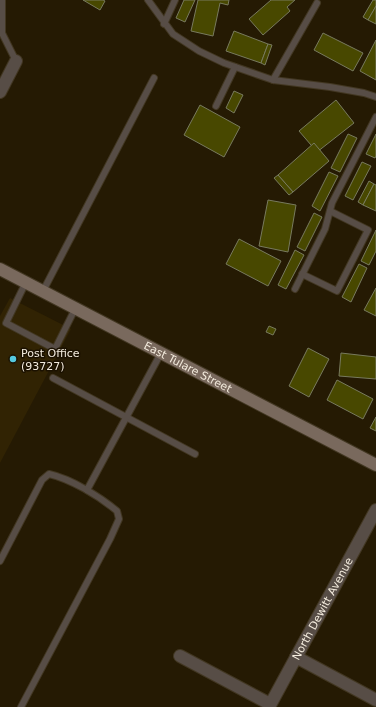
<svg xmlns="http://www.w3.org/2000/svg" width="376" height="707" viewBox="0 0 376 707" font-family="'DejaVu Sans',sans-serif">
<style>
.built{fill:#312303}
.building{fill:#484800;stroke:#787a5e}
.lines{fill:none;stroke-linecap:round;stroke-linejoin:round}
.lane-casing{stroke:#423722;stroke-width:8}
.street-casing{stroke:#423722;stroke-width:14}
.secondary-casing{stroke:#423722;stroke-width:14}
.lane{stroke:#574d46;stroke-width:6}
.street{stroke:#574d46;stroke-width:12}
.secondary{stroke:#79695d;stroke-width:12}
.poi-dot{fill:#55cadf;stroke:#1b1100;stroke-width:1.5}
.labels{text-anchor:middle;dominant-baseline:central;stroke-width:3;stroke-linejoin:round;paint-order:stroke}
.poi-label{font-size:11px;fill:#f3ebdd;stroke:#1b1100;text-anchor:start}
.street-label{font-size:11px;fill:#f3ebdd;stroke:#1b1100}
</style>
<rect width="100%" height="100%" fill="#251a03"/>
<path class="built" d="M10 298 71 329 0 463V316Z"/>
<g class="building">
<path d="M83 0H103L105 1 100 10Z"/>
<path d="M184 0H195L185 22 176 18Z"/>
<path d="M198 0H229L228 5 220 3 213 36 191 31Z"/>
<path d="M271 0H295L287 7 290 11 263 35 249 19Z"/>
<path d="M373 0H376V6L368 20 363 17Z"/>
<path d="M376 6V24L368 20Z"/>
<path d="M234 31 268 44 261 63 226 51Z"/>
<path d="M323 33 363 53 353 71 314 50Z"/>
<path d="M376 40V80L360 71Z"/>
<path d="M268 44 272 45 265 65 261 63Z"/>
<path d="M234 91 243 95 234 113 226 108Z"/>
<path d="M336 100 354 123 317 152 299 131Z"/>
<path d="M200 105 240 127 224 157 184 135Z"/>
<path d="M348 134 357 138 340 172 331 168Z"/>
<path d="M376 134V156L375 158 366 154Z"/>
<path d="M314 143 329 161 293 192 278 175Z"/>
<path d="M362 162 371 166 353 200 345 196Z"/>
<path d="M329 172 338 176 320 211 312 206Z"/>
<path d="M278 175 293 192 289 195 274 178Z"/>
<path d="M369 181 374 184 363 205 358 202Z"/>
<path d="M374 184 376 185V211L363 205Z"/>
<path d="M268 200 296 205 288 252 259 246Z"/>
<path d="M314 213 322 217 305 251 297 247Z"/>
<path d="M376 230V251L369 265 361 261Z"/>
<path d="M239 239 281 261 268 286 226 264Z"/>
<path d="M295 250 304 255 286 289 278 285Z"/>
<path d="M359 264 367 268 351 302 342 297Z"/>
<path d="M376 288V316L364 310Z"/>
<path d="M269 326 276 329 273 335 266 332Z"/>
<path d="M308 348 329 359 309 397 289 386Z"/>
<path d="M341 353 376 357V379L339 376Z"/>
<path d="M337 380 373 399 363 419 327 400Z"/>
<path d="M376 417V431L370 428Z"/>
</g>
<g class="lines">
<g class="lane-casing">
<g id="lane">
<path d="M2 0V33L16 61"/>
<path d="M148 0 173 34 199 51 224 63 273 80 330 87 364 93 376 97"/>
<path d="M164 24 175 0"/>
<path d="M273 80 317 3"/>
<path d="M216 106 235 67"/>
<path d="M302 274 337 291 368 230 330 211"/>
<path d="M26 282 6 323 55 349 75 309"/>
<path d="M295 289 325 229 332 203 376 117"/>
<path d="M43 291 154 78"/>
<path d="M53 378 195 454"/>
<path d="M87 490 161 353"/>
<path d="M0 561 42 480 49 474C71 479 99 496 117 511L119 519 110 539 21 707"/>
</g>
</g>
<g class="street-casing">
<g id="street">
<path d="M0 92 16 61"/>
<path d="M180 656 270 704"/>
<path d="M296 657 376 700"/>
<path id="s1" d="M269 707 376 510"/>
</g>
</g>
<g class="secondary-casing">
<g id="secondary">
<path id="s2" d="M0 269 376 465"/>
</g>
</g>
<use href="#lane" class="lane"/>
<use href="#street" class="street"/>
<use href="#secondary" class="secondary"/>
</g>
<circle class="poi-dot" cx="13" cy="359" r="4"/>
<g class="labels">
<g class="poi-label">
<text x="21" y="353">Post Office<tspan x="21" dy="13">(93727)</tspan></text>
</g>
<g class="street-label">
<text stroke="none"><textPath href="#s2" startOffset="212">East Tulare Street</textPath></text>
<text stroke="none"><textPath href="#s1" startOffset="112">North Dewitt Avenue</textPath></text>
</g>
</g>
</svg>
